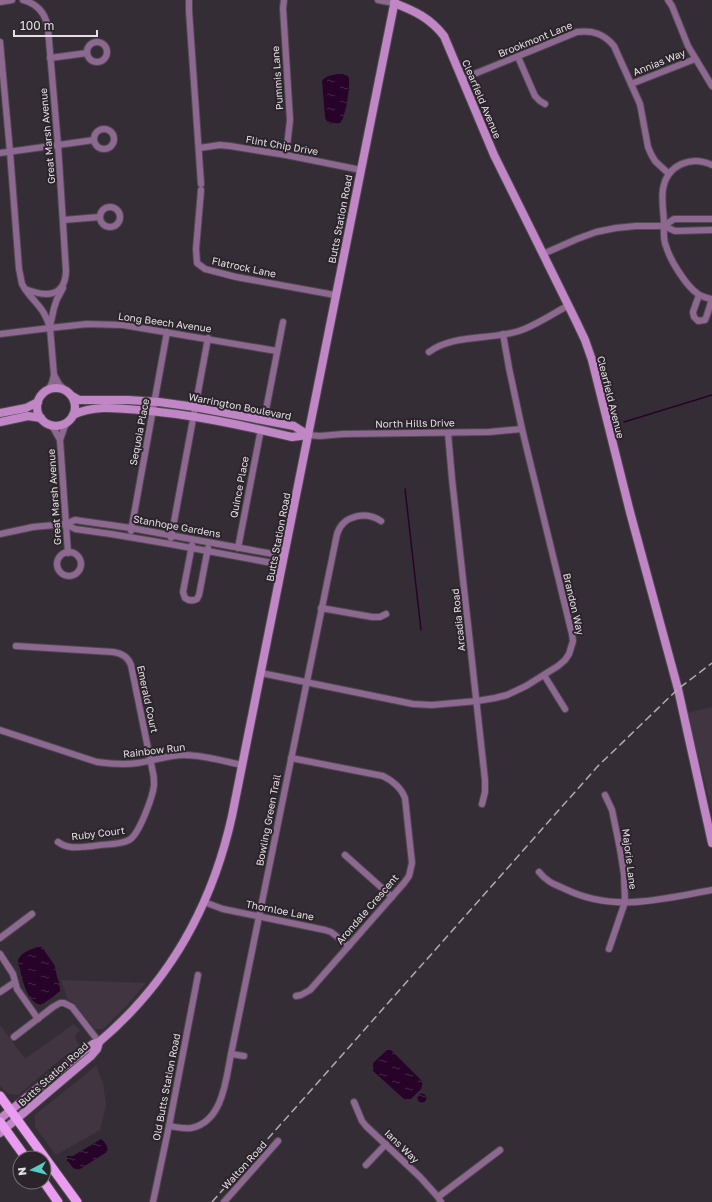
<svg xmlns="http://www.w3.org/2000/svg" width="712" height="1202" viewBox="0 0 712 1202" font-family="'Golos Text',sans-serif">
<style>
.built{fill:#413542}
.water{fill:url(#water-ripples)}
.lines{fill:none;stroke-linecap:round;stroke-linejoin:round}
.stream{stroke:#27032a;stroke-width:1.5}
.street-casing{stroke:#514951;stroke-width:8}
.secondary-casing{stroke:#514951;stroke-width:10}
.primary-casing{stroke:#514951;stroke-width:11}
.street{stroke:#8d6890;stroke-width:6}
.secondary{stroke:#c186c6;stroke-width:8}
.primary{stroke:#ea9df0;stroke-width:9}
.rail{stroke:#b2acb2;stroke-width:1.5;stroke-dasharray:8 4;stroke-linecap:butt}
.labels{text-anchor:middle;dominant-baseline:central;stroke-width:4;stroke-linejoin:round;paint-order:stroke}
.street-label{font-size:10px;fill:#e4dfe4;stroke:#2b242b}
</style>
<defs>
<pattern id="water-ripples" width="26" height="14" patternUnits="userSpaceOnUse"><rect width="26" height="14" fill="#27032a"/><path d="M2 4q2-2 4 0t4 0M15 11q2-2 4 0t4 0" fill="none" stroke="#462749"/></pattern>
</defs>
<rect width="100%" height="100%" fill="#352d35"/>
<g class="built">
<path d="M712 707V811L687 713Z"/>
<path d="M61 980 146 983 126 1006 103 1029H95L73 1002 68 1000Z"/>
<path d="M74 1024 80 1031 76 1034 75 1038 80 1047 63 1057 19 1094 17 1095 9 1094 5 1092 0 1085V1025L25 1059Z"/>
<path d="M96 1066 103 1083 106 1104 100 1130 56 1155 35 1127V1115Z"/>
</g>
<g class="water">
<path d="M338 74C343 74 347 73 349 78 350 88 346 117 340 123L330 124 326 120 325 117 322 81C325 76 332 75 338 74Z"/>
<path d="M38 947H42L55 966 57 977 59 982 60 989V991L53 997 41 1005C27 1002 23 982 20 970 20 966 16 962 19 958 22 952 32 949 38 947Z"/>
<path d="M387 1050H391L423 1082 421 1089 411 1099H404L373 1071V1063Z"/>
<circle cx="422" cy="1098" r="4.5"/>
<path d="M101 1139C105 1142 109 1147 107 1152L80 1169C72 1171 72 1164 67 1161V1156H73Z"/>
</g>
<g class="lines">
<g class="stream">
<path d="M624 422 712 395"/>
<path d="M405 489 421 630"/>
</g>
<g class="street-casing">
<g id="street">
<path d="M189 0V11L201 184"/>
<path d="M284 0 283 8 290 120 286 155"/>
<path d="M378 0 394 3"/>
<path d="M668 0 672 6 688 46 712 86"/>
<path d="M0 2 12 0"/>
<circle cx="97" cy="52" r="10"/>
<path d="M0 42 10 152 19 269 22 284 25 289C45 297 65 298 66 271L58 145 48 29C46 14 38 4 23 0"/>
<path d="M518 57 535 96 540 101 545 104"/>
<path d="M50 58 87 53"/>
<path d="M462 79 577 32C593 30 604 34 614 46L640 104 648 147 651 154 655 161 669 174"/>
<path d="M631 84 695 59"/>
<circle cx="104" cy="139" r="10"/>
<path d="M199 148 220 145 230 146 286 155 361 170"/>
<path d="M0 153 94 140"/>
<path d="M712 165C691 155 667 165 663 189 661 201 664 213 664 225 664 232 663 240 666 246 670 260 686 286 698 294 702 297 707 298 712 299"/>
<path d="M201 190 196 249 197 263 205 269 236 277 335 295"/>
<circle cx="110" cy="217" r="10"/>
<path d="M63 220 100 217"/>
<path d="M664 226 674 219H712"/>
<path d="M543 254 577 239 596 232 616 228 636 226H664L675 231 712 230"/>
<path d="M25 289C36 305 44 307 50 328L54 375"/>
<path d="M699 295 693 312 694 317 698 321 705 320 707 315 712 299"/>
<path d="M50 326 54 308 57 299 63 288"/>
<path d="M0 334 50 328 87 324 123 325 277 351"/>
<path d="M429 352C452 334 492 340 519 331 535 326 554 313 569 305"/>
<path d="M48 390 52 383 54 375 59 384 64 389"/>
<path d="M264 420 283 322"/>
<path d="M49 424 54 429 60 440 66 423"/>
<path d="M448 433 452 479 485 780V792L482 804"/>
<path d="M308 435 320 436 343 434 489 432 522 429"/>
<path d="M60 440 68 553"/>
<path d="M66 524 75 529 111 534 170 544 283 565"/>
<path d="M131 531 167 332"/>
<path d="M0 534 33 527 66 524 75 520 131 528 284 556"/>
<path d="M171 538 208 338"/>
<path d="M192 545 183 592 185 598C189 601 193 601 197 599L199 595 208 548"/>
<path d="M238 548 261 429"/>
<circle cx="69" cy="564" r="12"/>
<path d="M321 608 372 617H380L386 614"/>
<path d="M16 646 113 652C121 653 128 657 131 665L153 773C154 777 154 781 154 785 153 796 139 835 129 840 121 845 103 844 93 846 80 847 69 850 58 842"/>
<path d="M261 673 413 704 432 705 477 701 495 698 507 695 526 686 558 666 565 660 569 654 573 641 572 634 522 429 509 368 503 334"/>
<path d="M544 675 565 709"/>
<path d="M0 730 97 762C111 764 124 765 138 763 153 761 168 755 184 755 203 755 223 761 242 765"/>
<path d="M291 758 383 776C393 781 401 787 405 798L412 863 409 876 404 883 310 990 301 995 296 996"/>
<path d="M605 795 612 810 620 849 624 874 625 902 609 949"/>
<path d="M345 855 392 897"/>
<path d="M539 872C547 882 554 884 565 889 614 913 661 899 712 890"/>
<path d="M204 902 223 909 325 930 331 932 349 946"/>
<path d="M0 938 32 914"/>
<path d="M0 954 13 974 17 989 38 1019"/>
<path d="M0 992 15 982"/>
<path d="M14 1037 53 1007 60 1003H64L72 1007 99 1042"/>
<path d="M231 1054 244 1056"/>
<path d="M354 1102 362 1121 366 1126 420 1177 438 1197 441 1202"/>
<path d="M169 1126C176 1127 183 1129 191 1128 223 1122 226 1079 231 1054L337 534C343 515 366 511 381 521"/>
<path d="M366 1165 386 1144"/>
<path d="M438 1197 500 1150"/>
<path d="M153 1202 169 1126 198 975"/>
<path d="M224 1202 278 1141"/>
</g>
</g>
<g class="secondary-casing">
<g id="secondary">
<path d="M394 3C415 11 430 18 444 36L494 155 543 254 576 321 585 340 592 360 630 512 678 689 712 843"/>
<circle cx="56" cy="407" r="19"/>
<path d="M72 396 79 400H128L159 402 195 407 294 426 308 435"/>
<path d="M0 413 26 408 38 402"/>
<path d="M73 415C93 405 117 408 139 410 191 414 241 425 292 437L308 435"/>
<path d="M0 422 28 416 41 418"/>
<path d="M0 1119 86 1049 93 1044 99 1042C170 982 212 906 232 816L395 0"/>
<path d="M0 1133 91 1056 97 1049 99 1042"/>
</g>
</g>
<g class="primary-casing">
<g id="primary">
<path d="M0 1096 77 1202"/>
<path d="M0 1122 26 1158"/>
<path d="M44 1182 58 1202"/>
</g>
</g>
<use href="#street" class="street"/>
<use href="#secondary" class="secondary"/>
<use href="#primary" class="primary"/>
<path class="rail" d="M212 1202 597 767 678 689 712 663"/>
</g>
<g class="labels">
<g class="street-label">
<text transform="translate(535 39) rotate(-22)">Brookmont Lane</text>
<text transform="translate(659 62) rotate(-22)">Annias Way</text>
<text transform="translate(277 78) rotate(-94)">Pummis Lane</text>
<text transform="translate(482 99) rotate(67)">Clearfield Avenue</text>
<text transform="translate(47 136) rotate(-95)">Great Marsh Avenue</text>
<text transform="translate(282 145) rotate(10)">Flint Chip Drive</text>
<text transform="translate(340 219) rotate(-79)">Butts Station Road</text>
<text transform="translate(244 267) rotate(12)">Flatrock Lane</text>
<text transform="translate(165 322) rotate(8)">Long Beech Avenue</text>
<text transform="translate(611 397) rotate(76)">Clearfield Avenue</text>
<text transform="translate(240 406) rotate(11)">Warrington Boulevard</text>
<text transform="translate(415 423) rotate(-1)">North Hills Drive</text>
<text transform="translate(139 432) rotate(-79)">Sequoia Place</text>
<text transform="translate(239 487) rotate(-79)">Quince Place</text>
<text transform="translate(54 497) rotate(-94)">Great Marsh Avenue</text>
<text transform="translate(177 526) rotate(10)">Stanhope Gardens</text>
<text transform="translate(278 537) rotate(-79)">Butts Station Road</text>
<text transform="translate(574 604) rotate(77)">Brandon Way</text>
<text transform="translate(458 620) rotate(-96)">Arcadia Road</text>
<text transform="translate(148 699) rotate(78)">Emerald Court</text>
<text transform="translate(154 750) rotate(-7)">Rainbow Run</text>
<text transform="translate(268 820) rotate(-79)">Bowling Green Trail</text>
<text transform="translate(98 833) rotate(-7)">Ruby Court</text>
<text transform="translate(630 859) rotate(83)">Majorie Lane</text>
<text transform="translate(367 909) rotate(-49)">Arondale Crescent</text>
<text transform="translate(280 910) rotate(11)">Thornloe Lane</text>
<text transform="translate(53 1074) rotate(-42)">Butts Station Road</text>
<text transform="translate(166 1087) rotate(-79)">Old Butts Station Road</text>
<text transform="translate(402 1146) rotate(44)">Ians Way</text>
<text transform="translate(244 1165) rotate(-48)">Walton Road</text>
</g>
</g>
<g transform="translate(32 1170) rotate(263)"><circle r="19" fill="#2b242b" stroke="#756f75"/>
<path d="M0-3L7 15L0 10L-7 15Z" fill="#54cdc7"/>
<text y="-6" font-size="11" font-weight="bold" text-anchor="middle" fill="#e4dfe4">N</text>
</g>
<path d="M14 30v6h83v-6" fill="none" stroke="#e4dfe4" stroke-width="2"/>
<text x="20" y="30" font-size="12" fill="#e4dfe4" stroke="#2b242b" stroke-width="3" paint-order="stroke">100 m</text>
</svg>
